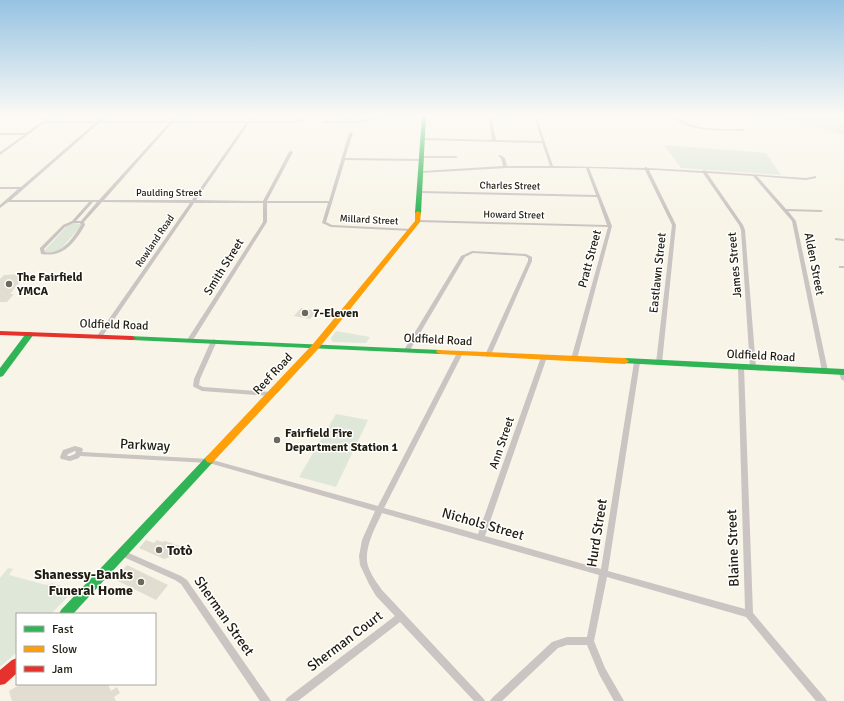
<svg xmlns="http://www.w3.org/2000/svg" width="844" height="701" viewBox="0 0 844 701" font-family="Signika,sans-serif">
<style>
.green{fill:#dfe7d9}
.building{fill:#e1ddd1}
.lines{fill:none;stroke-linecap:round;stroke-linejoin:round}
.street{fill:#cac4c2;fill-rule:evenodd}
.fast{fill:#30b455;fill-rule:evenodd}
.slow{fill:#ff9f0a;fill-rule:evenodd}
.jam{fill:#e5322d;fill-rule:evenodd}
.poi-dot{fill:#6c685c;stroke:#fff;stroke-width:1.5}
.labels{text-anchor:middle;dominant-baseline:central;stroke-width:3;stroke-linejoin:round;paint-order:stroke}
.far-street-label{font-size:10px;fill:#211d10;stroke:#fff}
.street-label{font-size:12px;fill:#211d10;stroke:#fff}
.poi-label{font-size:12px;font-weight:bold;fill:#211d10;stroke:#fff;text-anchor:start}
.near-street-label{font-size:14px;fill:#211d10;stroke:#fff}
.near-poi-label{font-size:14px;font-weight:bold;fill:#211d10;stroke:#fff;text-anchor:start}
</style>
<rect width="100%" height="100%" fill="#f8f4e8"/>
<g class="green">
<path d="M774 116H844L843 123 844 135Z"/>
<path d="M664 145 766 153 781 175 681 168Z"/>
<path d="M75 223 81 224V226L60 250 56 252H45V250L67 226Z"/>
<path d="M336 331 370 337 366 343 332 342 331 338Z"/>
<path d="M336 414 368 420 336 487 299 477Z"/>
<path d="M8 568 13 569 9 575 46 585 52 583 74 590 51 614H17V652L0 667V578Z"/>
</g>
<g class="building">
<path d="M26 274 10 294H14L7 302H0V279L4 275Z"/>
<path d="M301 308 317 311 310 319 294 316Z"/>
<path d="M146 540 154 543 157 540 162 542 165 541 180 546 170 557 164 559 139 548Z"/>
<path d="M127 565 168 585 156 600 114 579Z"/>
<path d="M21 684H108L111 691 117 687 120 693 114 697 116 701H12L9 691Z"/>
</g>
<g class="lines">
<g class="street">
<path d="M50 116H52L46 121H97L104 116H106L101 121H171L176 116H178L174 121H247L251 116H253L250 121H295L300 120 303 116H305L302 122 295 123H249L196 200 263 201 289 152 291 151 293 152 267 201H329L349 133 351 132 353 133 345 158 422 159 424 160 422 161 345 160 326 222 332 225 411 229 413 230 411 231 331 227 322 223 328 203H267V222L193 340 190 342 187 340 263 222V203H194L102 337H98L97 336 190 203 102 202 84 222 85 225C75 242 64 258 41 254L40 249V248L63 225 72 221 89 202H8L0 208V205L18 189H0V187H21L95 123H44L0 155V152L24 135H0V133H26ZM99 123H169L99 200H11ZM172 123H246L192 200H104ZM93 202H97L81 221H76ZM74 223H80L81 225C73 238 62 255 45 252L44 249 65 227Z"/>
<path d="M348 116H350V121H360L385 116H425L424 117H388L360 123H324L322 122 324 121H347Z"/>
<path d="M489 116H491L496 140 542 141 534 116H536L553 166 644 168 646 167 648 168 702 171 704 170 706 171 806 178 816 176V178L806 180 757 176 786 209 821 210 823 211 821 212 788 211 796 221 828 371 827 372 825 373 822 371 792 221 753 176 707 173 743 225 745 230 756 368 755 369H751L750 368 741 230 739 225 703 173 656 170H649L676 225 662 363 659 365 656 363 672 225 645 170 589 168 612 226 577 359 576 360H572L571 359 608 227 418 222 416 221 418 220 607 225 597 197 420 193 419 192 421 191 596 195 586 168H507L421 173V171H422L503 166 501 158 498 156 500 155 505 158 507 166H550L542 143 424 140 422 139 424 138 492 140Z"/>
<path d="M672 116C676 116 679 119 683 121 687 123 691 125 695 126 710 130 727 129 743 129L745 130 743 131C722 130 686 133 672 116Z"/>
<path d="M422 156H456L458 157 456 158H422Z"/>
<path d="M835 238 844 239V241L835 240Z"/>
<path d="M472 251 526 254 532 257V261L491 355 488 357 485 355 528 261V258L525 256 473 253 465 257 410 350 409 351H405L404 350 461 256Z"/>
<rect x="839" y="266" width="5" height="2"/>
<path d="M214 339 217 341 200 379 199 385 203 387 271 392 273 393 274 394 273 395 271 396 202 391 194 387 193 386 194 379 211 341Z"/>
<path d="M460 351 463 353 384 508 478 534 541 357 544 355 546 356 547 357 485 536 601 569 634 362 637 360 639 361 640 362 608 571 745 609 738 367 739 366H743L744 367 753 613 825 698 827 701H816L746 617 607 577 594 641 605 668 624 701H614L599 674 587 645H567L558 648 502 701H490L492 698 552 642 567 637H587L599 575 382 513C375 528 363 550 368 566 371 575 377 583 382 590L483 698 485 701H474L400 622 298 701H285L287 698 395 616 376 596 369 584 360 565 359 556 362 540 375 511 209 463 80 456 79 458 70 461 61 459 60 457 63 450 75 446 82 448 83 450 82 452 209 459 378 506 457 353ZM75 451H76L75 454 70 456H67L68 454Z"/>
<path d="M842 370 844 371V381L841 379 839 372Z"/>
<path d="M122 550 181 576 187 580 269 698 271 701H260L181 584 175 580 119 555 118 553 119 551Z"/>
</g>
<g class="fast">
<path d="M422 116H426L421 213 418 215 415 213Z"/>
<path d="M27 332H30L34 334 3 376 0 377V368Z"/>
<path d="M129 336 440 350 444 352 440 354 132 340H129L128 338Z"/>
<path d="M625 358 844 369V375L622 363 621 361Z"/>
<path d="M210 455 213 456 215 459 213 462 73 614H59L61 610 207 456Z"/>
</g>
<g class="slow">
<path d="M418 211 421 213 420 222 319 348 213 462 210 463 207 462 205 459 207 456 313 344 415 221V213Z"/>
<path d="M437 350 625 358 629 361 625 364 440 354 436 352Z"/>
</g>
<g class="jam">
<path d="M0 331 132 336 136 338 132 340 0 335Z"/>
<path d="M17 658V673L5 684 0 685V670L12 660Z"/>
</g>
</g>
<linearGradient id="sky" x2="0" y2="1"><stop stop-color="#96c3e3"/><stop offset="0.54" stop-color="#fcfaf5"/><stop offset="1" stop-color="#fcfaf5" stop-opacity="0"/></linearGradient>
<rect width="844" height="214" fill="url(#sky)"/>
<g class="poi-dot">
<circle cx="9" cy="284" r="4"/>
<circle cx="305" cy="313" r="4"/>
<circle cx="277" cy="440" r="4"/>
<circle cx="159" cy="550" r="4"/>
<circle cx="141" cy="582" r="4"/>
</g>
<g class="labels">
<g class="far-street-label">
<text transform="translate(510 186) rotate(1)">Charles Street</text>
<text x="169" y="193">Paulding Street</text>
<text transform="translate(514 215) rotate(1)">Howard Street</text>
<text transform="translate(369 220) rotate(3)">Millard Street</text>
<text transform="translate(155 241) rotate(-56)">Rowland Road</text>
</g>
<g class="street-label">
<text transform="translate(590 259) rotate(-75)">Pratt Street</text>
<text transform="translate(814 264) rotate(79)">Alden Street</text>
<text transform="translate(735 265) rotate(-95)">James Street</text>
<text transform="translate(224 267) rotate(-58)">Smith Street</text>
<text transform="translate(658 273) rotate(-84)">Eastlawn Street</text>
<text transform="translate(114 325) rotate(2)">Oldfield Road</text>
<text transform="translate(438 340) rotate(3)">Oldfield Road</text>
<text transform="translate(761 356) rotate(3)">Oldfield Road</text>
<text transform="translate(273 374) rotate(-47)">Reef Road</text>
<text transform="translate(502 443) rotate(-71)">Ann Street</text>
</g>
<g class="poi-label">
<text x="17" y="277">The Fairfield<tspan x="17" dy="14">YMCA</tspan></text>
<text x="313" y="313">7-Eleven</text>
<text x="285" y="433">Fairfield Fire<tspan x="285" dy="14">Department Station 1</tspan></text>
</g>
<g class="near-street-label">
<text transform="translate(145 445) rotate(3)">Parkway</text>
<text transform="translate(483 524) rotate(16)">Nichols Street</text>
<text transform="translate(597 533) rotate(-81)">Hurd Street</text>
<text transform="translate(733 548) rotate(-92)">Blaine Street</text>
<text transform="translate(224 616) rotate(55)">Sherman Street</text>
<text transform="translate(345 641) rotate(-37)">Sherman Court</text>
</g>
<g class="near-poi-label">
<text x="167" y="550">Totò</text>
<text x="133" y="574" text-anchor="end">Shanessy-Banks<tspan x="133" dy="16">Funeral Home</tspan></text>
</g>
</g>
<rect x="16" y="613" width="140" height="72" fill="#ffffff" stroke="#a6a59f"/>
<rect x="24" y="626" width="20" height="6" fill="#30b455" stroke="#a6a59f"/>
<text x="52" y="633" font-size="12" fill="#211d10">Fast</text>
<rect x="24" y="646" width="20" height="6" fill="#ff9f0a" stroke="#a6a59f"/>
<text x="52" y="653" font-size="12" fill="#211d10">Slow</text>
<rect x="24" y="666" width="20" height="6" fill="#e5322d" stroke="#a6a59f"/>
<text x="52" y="673" font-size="12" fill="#211d10">Jam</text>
</svg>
